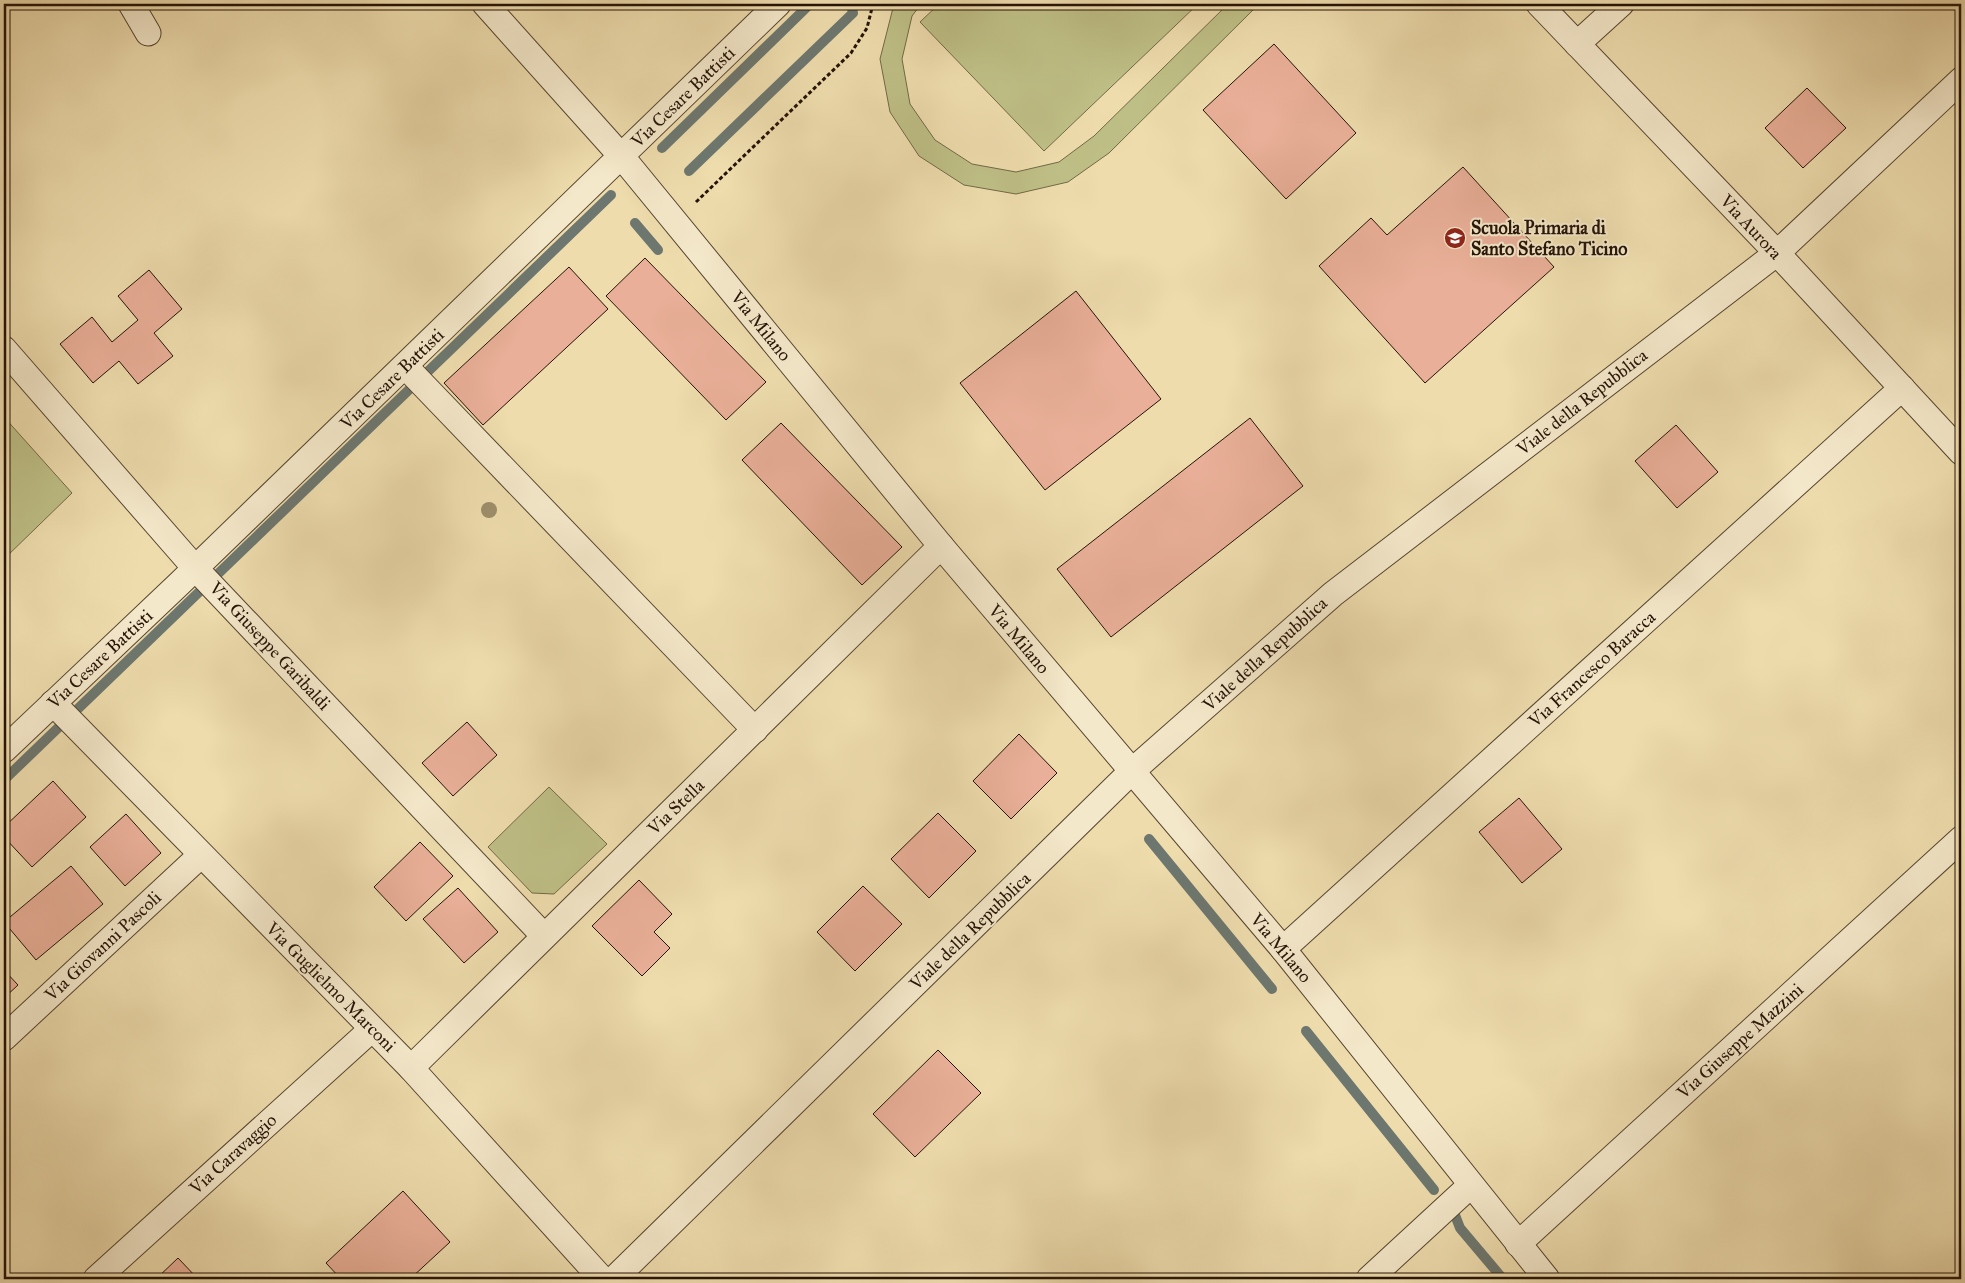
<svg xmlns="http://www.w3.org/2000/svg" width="1965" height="1283" viewBox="0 0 1965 1283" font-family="'IM FELL Great Primer',serif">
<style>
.green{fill:#bebf86;stroke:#726946}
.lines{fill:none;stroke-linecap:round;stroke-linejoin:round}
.stream{stroke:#6d776f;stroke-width:10}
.building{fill:#e9af98;stroke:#251307}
.street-casing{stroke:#574530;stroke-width:27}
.path{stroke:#251307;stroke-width:3;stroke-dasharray:4 2.5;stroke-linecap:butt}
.street{stroke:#f4e8ca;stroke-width:25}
.tree{fill:#9d8e6a}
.labels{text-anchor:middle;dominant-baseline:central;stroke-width:4;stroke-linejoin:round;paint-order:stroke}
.street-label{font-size:18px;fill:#251307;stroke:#f4e8ca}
.poi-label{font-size:18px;font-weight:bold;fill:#251307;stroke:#f4e8ca;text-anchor:start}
</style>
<rect width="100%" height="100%" fill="#eedcad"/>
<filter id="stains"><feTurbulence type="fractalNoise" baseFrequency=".004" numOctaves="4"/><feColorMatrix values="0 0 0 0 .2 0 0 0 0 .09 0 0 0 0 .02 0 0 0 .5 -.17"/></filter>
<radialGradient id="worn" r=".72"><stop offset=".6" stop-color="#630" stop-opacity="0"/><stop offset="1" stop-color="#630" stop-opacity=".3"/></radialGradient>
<g class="green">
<path d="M894 4H921L912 16 902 59 910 104 935 140 972 164 1016 172 1059 162 1094 136 1228 4H1259L1109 153 1068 182 1016 194 964 185 919 156 890 112 880 59Z"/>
<path d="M939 4H1198L1044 151 920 22Z"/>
<path d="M4 417 72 493 4 559Z"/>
<path d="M549 787 607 844 554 894 532 893 488 847Z"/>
</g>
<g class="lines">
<g class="stream">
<path d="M662 148 810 4"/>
<path d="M689 171 853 13 851 4"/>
<path d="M635 223 658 250"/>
<path d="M4 780 611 195"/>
<path d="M1149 839 1272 989"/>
<path d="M1306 1031 1434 1190"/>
<path d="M1455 1215 1460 1228 1503 1279"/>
</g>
</g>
<g class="building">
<path d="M1274 44 1356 133 1286 199 1203 110Z"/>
<path d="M1807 88 1846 128 1803 168 1765 128Z"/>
<path d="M1463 167 1554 267 1425 383 1319 266 1371 218 1387 235Z"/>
<path d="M645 258 766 382 726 420 606 296Z"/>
<path d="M569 267 608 309 483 425 444 383Z"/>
<path d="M149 270 182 309 154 333 173 356 138 384 119 361 93 383 60 344 92 317 112 342 138 320 118 296Z"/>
<path d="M1076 291 1161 399 1045 490 960 383Z"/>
<path d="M1250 418 1303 486 1111 637 1057 569Z"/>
<path d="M781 423 902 547 862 585 742 460Z"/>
<path d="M1676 425 1718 472 1677 508 1635 461Z"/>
<path d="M467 722 497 755 453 796 422 763Z"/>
<path d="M1019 734 1057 773 1011 819 973 781Z"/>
<path d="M53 781 86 817 32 867 4 837V827Z"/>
<path d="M1519 798 1562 849 1522 883 1479 832Z"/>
<path d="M938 813 976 851 929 898 891 859Z"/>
<path d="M126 814 161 853 125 886 90 847Z"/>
<path d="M420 842 453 876 406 921 374 887Z"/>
<path d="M71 866 103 904 36 960 4 922Z"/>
<path d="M639 880 672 914 654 932 670 948 642 976 592 926Z"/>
<path d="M863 886 902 924 855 971 817 932Z"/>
<path d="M458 888 498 932 464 963 423 919Z"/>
<path d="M4 970 18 985 4 998Z"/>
<path d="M938 1050 981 1093 915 1157 873 1114Z"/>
<path d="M403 1191 450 1242 410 1279H341L326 1263Z"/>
<path d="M178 1258 198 1279H156Z"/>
</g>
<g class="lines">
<g class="street-casing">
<g id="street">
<path d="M131 4 148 33"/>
<path d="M485 4 622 157 941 546 1283 949 1547 1279"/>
<path d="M1539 4 1777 253 1961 452"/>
<path d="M1577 44 1621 4"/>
<path d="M4 349 195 568 544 936"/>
<path d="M405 366 755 730"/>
<path d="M53 703 411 1068 602 1279"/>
<path d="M4 750 180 583 778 4"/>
<path d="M1283 949 1902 388"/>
<path d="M4 1038 201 855"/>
<path d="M411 1068 941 546"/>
<path d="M1518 1244 1961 839"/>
<path d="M96 1279 372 1029"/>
<path d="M614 1279 1131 772 1333 594 1777 253 1961 80"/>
<path d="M1369 1279 1471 1185"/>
</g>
</g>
<path class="path" d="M696 202 851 53 867 28 873 4"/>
<use href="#street" class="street"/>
</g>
<circle class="tree" cx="489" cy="510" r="8"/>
<defs>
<g id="school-disc" transform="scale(1.125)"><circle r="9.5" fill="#8f2418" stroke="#f4e8ca"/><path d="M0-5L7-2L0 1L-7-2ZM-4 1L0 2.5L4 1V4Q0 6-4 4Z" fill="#fff"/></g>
</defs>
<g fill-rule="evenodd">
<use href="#school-disc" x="1455" y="238"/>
</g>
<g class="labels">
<g class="street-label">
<text transform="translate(683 97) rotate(-44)">Via Cesare Battisti</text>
<text transform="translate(1751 227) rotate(47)">Via Aurora</text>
<text transform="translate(761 326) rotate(51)">Via Milano</text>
<text transform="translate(392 379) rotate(-44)">Via Cesare Battisti</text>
<text transform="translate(1582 402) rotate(-38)">Viale della Repubblica</text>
<text transform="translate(1019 639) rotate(50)">Via Milano</text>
<text transform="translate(270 646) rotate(47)">Via Giuseppe Garibaldi</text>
<text transform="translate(1265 654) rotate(-42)">Viale della Repubblica</text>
<text transform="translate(100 659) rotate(-43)">Via Cesare Battisti</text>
<text transform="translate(1592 669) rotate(-42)">Via Francesco Baracca</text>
<text transform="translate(676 807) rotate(-44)">Via Stella</text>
<text transform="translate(970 931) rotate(-44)">Viale della Repubblica</text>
<text transform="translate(103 946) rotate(-43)">Via Giovanni Pascoli</text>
<text transform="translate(1281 948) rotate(50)">Via Milano</text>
<text transform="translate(331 987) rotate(45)">Via Guglielmo Marconi</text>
<text transform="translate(1740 1041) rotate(-42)">Via Giuseppe Mazzini</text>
<text transform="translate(233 1154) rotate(-42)">Via Caravaggio</text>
</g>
<g class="poi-label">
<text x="1471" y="228">Scuola Primaria di<tspan x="1471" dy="21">Santo Stefano Ticino</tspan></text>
</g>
</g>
<rect width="1965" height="1283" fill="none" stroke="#eedcad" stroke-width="20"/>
<rect x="5" y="5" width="1955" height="1273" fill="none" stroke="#251307" stroke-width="2.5"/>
<rect x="10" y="10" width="1945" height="1263" fill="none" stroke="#251307"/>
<rect width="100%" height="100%" filter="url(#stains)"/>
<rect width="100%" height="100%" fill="url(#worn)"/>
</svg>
